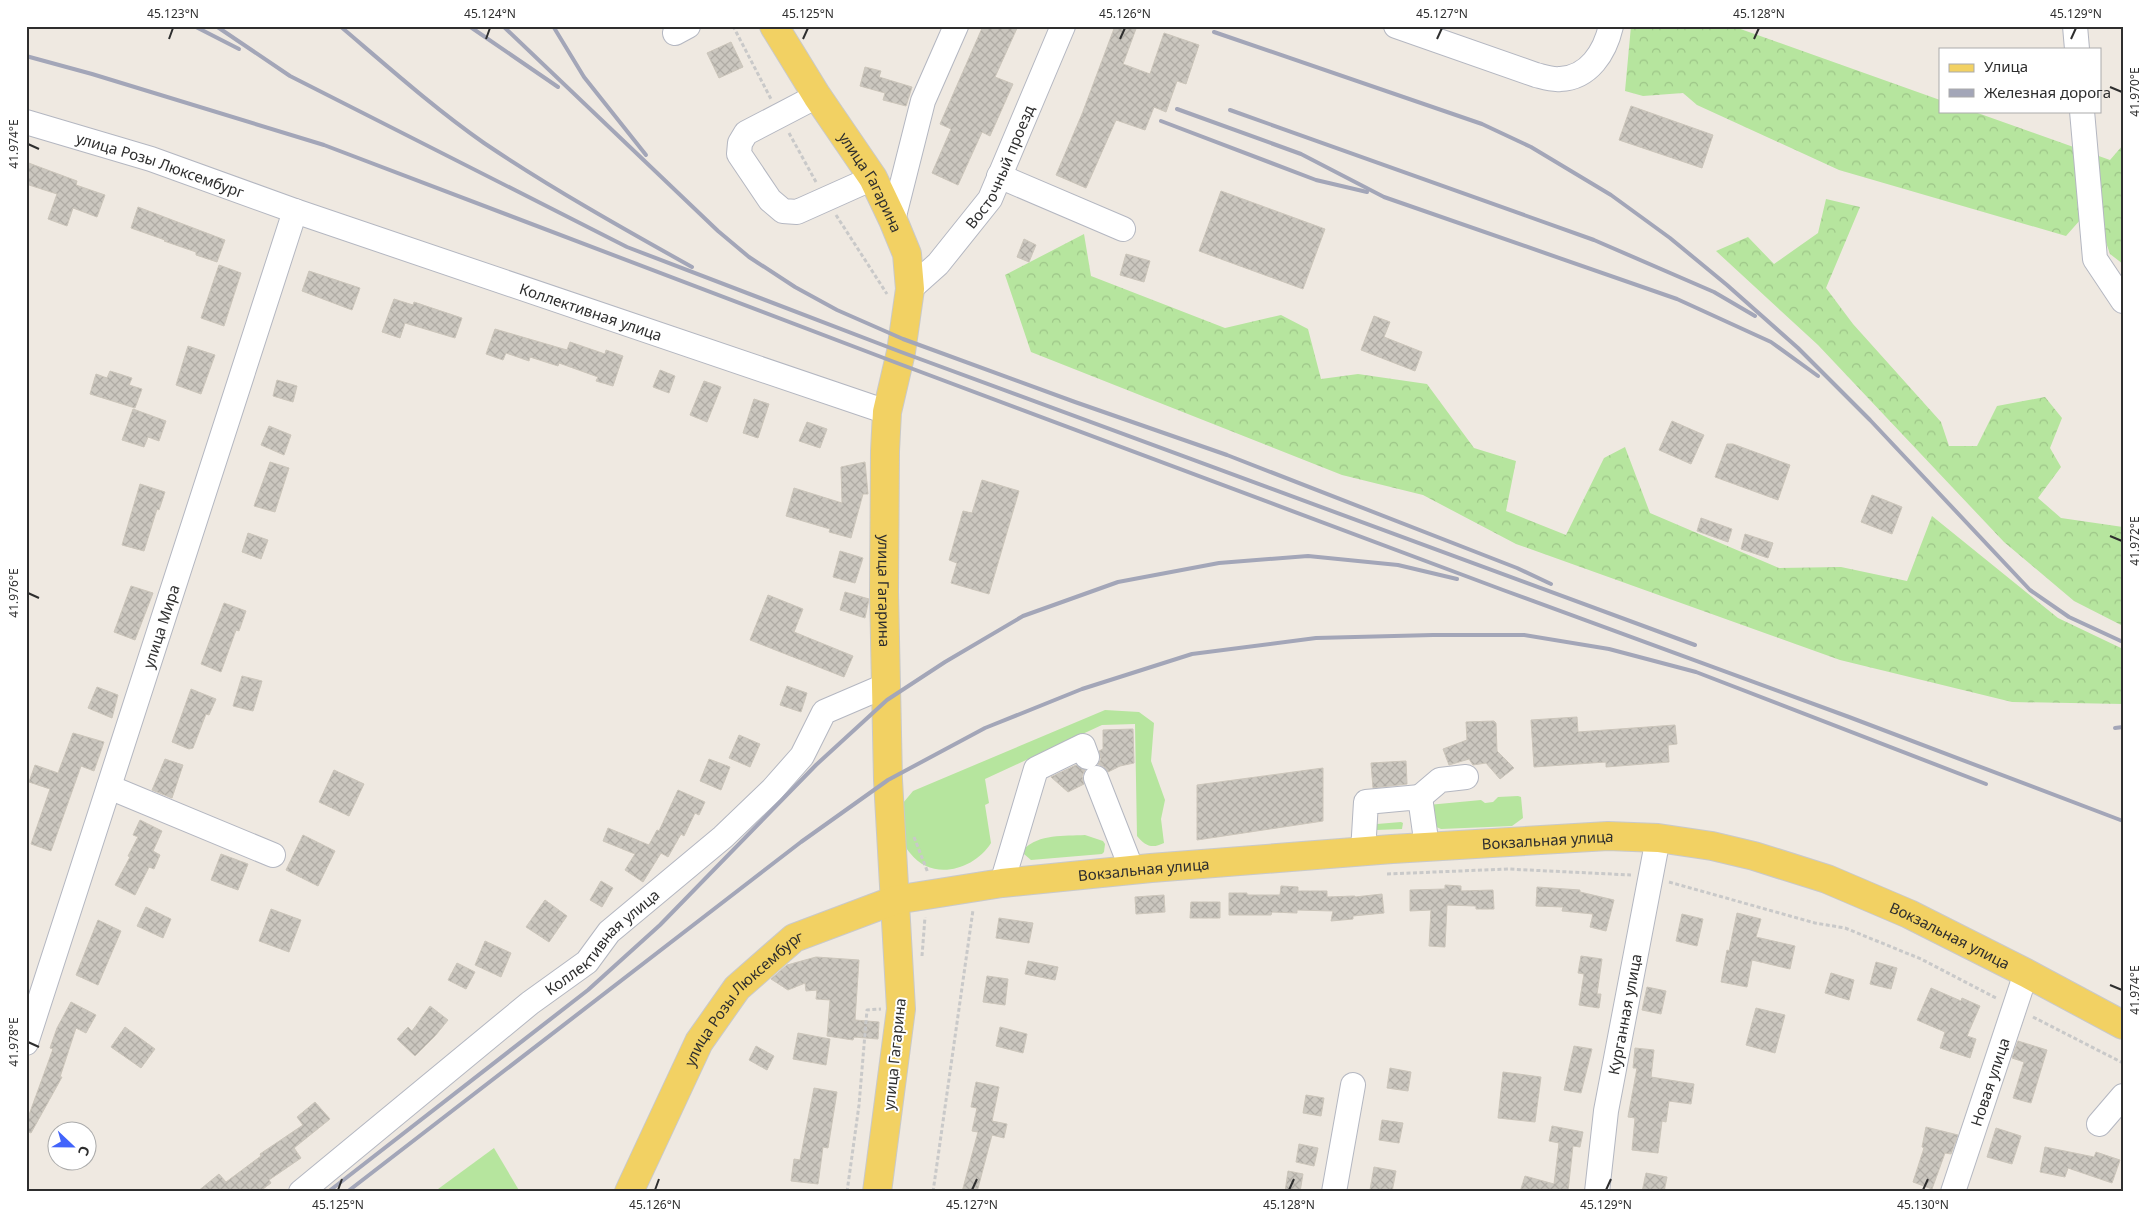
<svg xmlns="http://www.w3.org/2000/svg" width="2149" height="1218" viewBox="0 0 2149 1218" font-family="'Noto Sans',sans-serif">
<style>
.grass{fill:#b6e59e}
.forest{fill:url(#forest-crowns)}
.building{fill:url(#building-cross-hatch);stroke:#cbc5ba}
.lines{fill:none;stroke-linecap:round;stroke-linejoin:round}
.minor-casing{stroke:#b4b7c1;stroke-width:26}
.major-casing{stroke:#c9c9c9;stroke-width:30}
.path{stroke:#c9c9c9;stroke-width:3;stroke-dasharray:4 2.5;stroke-linecap:butt}
.minor{stroke:#fff;stroke-width:24}
.major{stroke:#f2d163;stroke-width:28}
.rail{stroke:#a3a6b8;stroke-width:4}
.ticks{fill:none;stroke:#2e2e2e;stroke-width:2}
.labels{text-anchor:middle;dominant-baseline:central;stroke-width:4;stroke-linejoin:round;paint-order:stroke}
.street-label{font-size:15px;fill:#2e2e2e;stroke:#fff}
.neatline{fill:none;stroke:#2e2e2e;stroke-width:2}
.ticks-label{font-size:12px;text-anchor:middle;fill:#2e2e2e}
</style>
<defs>
<pattern id="forest-crowns" width="20" height="18" patternUnits="userSpaceOnUse" patternTransform="scale(1.25)"><rect width="20" height="18" fill="#b6e59e"/><path d="M2 6a3 3 0 1 1 6 0M12 15a3 3 0 1 1 6 0" fill="none" stroke="#9dc588"/></pattern>
<pattern id="building-cross-hatch" width="8" height="8" patternUnits="userSpaceOnUse" patternTransform="scale(1.25)"><rect width="8" height="8" fill="#cbc7bf"/><path d="M0 0l8 8M0 8l8-8" fill="none" stroke="#afaba4"/></pattern>
</defs>
<rect width="100%" height="100%" fill="#efe9e1"/>
<g class="grass">
<path d="M1105 710 1139 712 1154 723 1151 761 1165 800 1161 819 1164 843C1152 849 1145 846 1137 836L1135 724 1102 725 985 779 989 803 985 805 991 843C974 870 932 882 910 853 900 842 901 823 898 809L913 791Z"/>
<path d="M1518 796 1521 797 1523 818 1512 826 1441 829 1434 826 1428 805 1481 800 1485 803 1493 802 1498 797Z"/>
<path d="M1401 822 1403 823 1402 829 1376 830 1377 824Z"/>
<path d="M1085 835 1103 841 1105 844 1104 852 1102 854 1031 860 1024 854V849C1039 834 1064 836 1085 835Z"/>
<path d="M494 1148 520 1192H434Z"/>
</g>
<g class="forest">
<path d="M1631 26H1732L1940 100V111H1972L2110 160 2123 145V264L2110 254 2101 228 2081 219 2066 236 1839 170 1697 105 1683 93 1643 96 1625 91Z"/>
<path d="M1826 199 1860 207 1826 288 1853 324 1941 422 1949 446H1977L1997 406 2045 397 2062 418 2050 448 2061 467 2038 498 2061 518 2123 527V626L2074 601 2004 542 1818 345 1716 251 1748 237 1774 264 1818 233Z"/>
<path d="M1084 234 1091 276 1225 328 1281 315 1308 329 1321 379 1358 374 1427 384 1474 448 1516 461 1506 511 1566 535 1604 458 1625 447 1650 513 1779 568 1841 567 1907 581 1932 516 2058 618 2123 649V704L2012 702 1840 660 1516 544 1423 495 1342 475 1031 352 1005 275Z"/>
</g>
<g class="building">
<path d="M983 26H1018L995 77 1013 84 990 136 982 132 958 185 932 173 951 129 940 124Z"/>
<path d="M1115 26H1137L1123 64 1150 74 1164 33 1199 45 1186 84 1177 81 1166 112 1154 107 1145 130 1116 120 1086 188 1056 175 1082 114Z"/>
<path d="M731 42 743 67 719 78 707 53Z"/>
<path d="M865 67 881 71 879 77 912 87 906 106 883 100 885 93 860 86Z"/>
<path d="M1631 106 1713 135 1702 168 1619 140Z"/>
<path d="M26 162 77 181 76 185 105 195 97 217 73 208 67 226 48 219 57 194 26 184Z"/>
<path d="M1221 191 1325 229 1303 289 1199 251Z"/>
<path d="M138 207 225 240 217 262 196 255V252L164 241 165 240 131 228Z"/>
<path d="M1024 239 1036 245 1029 262 1017 257Z"/>
<path d="M1126 254 1150 261 1144 282 1120 275Z"/>
<path d="M219 265 241 273 224 326 201 318Z"/>
<path d="M309 271 360 288 352 310 302 291Z"/>
<path d="M394 299 413 305 414 302 462 318 455 338 405 323 400 338 382 332Z"/>
<path d="M1374 316 1390 322 1384 337 1422 352 1415 371 1361 350Z"/>
<path d="M495 329 567 350 570 342 605 354 606 350 623 356 613 386 596 381 598 377 559 363 558 366 530 357 529 361 506 353 503 360 486 354Z"/>
<path d="M188 346 215 355 201 394 176 385Z"/>
<path d="M660 370 675 376 669 393 653 387Z"/>
<path d="M110 371 132 378 129 385 142 389 135 408 90 394 96 374 107 378Z"/>
<path d="M277 380 297 386 293 402 273 396Z"/>
<path d="M704 381 721 387 707 422 690 415Z"/>
<path d="M754 399 769 404 758 438 743 433Z"/>
<path d="M133 409 166 421 159 441 148 437 144 447 122 440Z"/>
<path d="M1672 421 1704 435 1691 464 1659 450Z"/>
<path d="M807 422 827 429 820 448 799 441Z"/>
<path d="M269 426 291 435 284 455 261 445Z"/>
<path d="M1727 444H1733L1790 465 1778 500 1715 477Z"/>
<path d="M270 462 289 468 275 512 254 506Z"/>
<path d="M865 462 868 494H863L851 538 829 532 830 529 786 516 794 488 842 503 841 467Z"/>
<path d="M982 480 1019 491 989 594 951 583 957 563 949 560 963 511 972 513Z"/>
<path d="M140 484 165 492 159 510 157 509 144 551 122 545Z"/>
<path d="M1872 495 1902 507 1892 534 1861 522Z"/>
<path d="M1701 518 1732 529 1728 542 1697 531Z"/>
<path d="M248 533 268 540 261 559 242 552Z"/>
<path d="M1745 534 1773 543 1768 558 1741 549Z"/>
<path d="M840 551 863 558 855 583 833 577Z"/>
<path d="M131 586 153 593 135 640 114 632Z"/>
<path d="M845 592 869 599 865 618 840 610Z"/>
<path d="M768 595 803 609 794 632 853 656 844 677 750 640Z"/>
<path d="M224 603 246 611 239 631 236 630 221 672 201 664Z"/>
<path d="M242 676 262 681 253 711 233 706Z"/>
<path d="M787 686 807 693 801 712 780 705Z"/>
<path d="M97 687 118 695 112 718 88 708Z"/>
<path d="M191 689 216 699 209 715 206 714 193 748 189 749 172 742Z"/>
<path d="M1577 717 1578 732 1675 725 1677 744 1668 745 1669 762 1606 767V762L1534 767 1531 720Z"/>
<path d="M1494 721 1496 723 1497 751 1514 768 1500 779 1486 763 1473 765 1469 759 1449 765 1443 749 1467 740 1466 722Z"/>
<path d="M1133 729 1134 763 1120 766 1108 772 1104 767 1098 764 1101 759 1099 751 1103 749V730Z"/>
<path d="M73 733 104 742 94 771 81 766 51 851 31 844 50 789 29 782 35 765 58 773Z"/>
<path d="M739 735 760 744 750 767 729 758Z"/>
<path d="M165 759 183 765 172 798 152 790Z"/>
<path d="M709 759 730 767 721 790 700 781Z"/>
<path d="M1406 761 1407 784 1373 788 1371 763Z"/>
<path d="M1076 765 1085 770 1082 776 1084 784 1068 792 1051 777Z"/>
<path d="M1323 768V821L1197 840V785Z"/>
<path d="M334 770 364 784 349 816 319 802Z"/>
<path d="M678 790 705 802 699 815 695 813 684 836 681 834 668 857 661 853 643 882 625 870 635 854 603 841 608 828 649 845 657 830 659 831Z"/>
<path d="M140 820 162 831 153 851 160 855 154 869 149 867 135 895 115 885 130 857 128 856 138 837 133 835Z"/>
<path d="M303 835 335 851 318 886 286 870Z"/>
<path d="M221 854 248 864 238 890 211 880Z"/>
<path d="M601 881 613 888 602 907 590 900Z"/>
<path d="M1445 885 1461 886V891L1493 890 1494 909H1476V906L1447 905 1445 947 1429 946 1431 910 1410 911V890L1445 889Z"/>
<path d="M1281 886 1298 887V891H1327V897L1355 896V897L1382 894 1384 913 1353 916V919L1331 921 1333 911 1297 910V913L1272 912 1271 915H1229V893H1247V895H1280Z"/>
<path d="M1537 887 1580 890V892L1614 900 1606 931 1590 927 1593 914 1562 911 1563 907 1536 906Z"/>
<path d="M1164 895 1165 912 1136 914 1135 897Z"/>
<path d="M545 900 567 916 549 942 526 927Z"/>
<path d="M1191 902H1220V918H1190Z"/>
<path d="M146 907 171 919 163 938 137 926Z"/>
<path d="M271 909 301 920 289 952 259 941Z"/>
<path d="M1737 913 1761 919 1756 937 1795 946 1790 969 1752 960 1747 987 1721 982 1727 950 1729 951Z"/>
<path d="M1682 914 1703 919 1697 946 1676 941Z"/>
<path d="M999 918 1033 923 1029 943 996 938Z"/>
<path d="M98 920 121 931 98 985 76 975Z"/>
<path d="M485 941 511 953 501 977 475 965Z"/>
<path d="M1581 956 1602 959 1597 994H1601L1599 1008 1579 1005 1584 974 1578 973Z"/>
<path d="M816 957 859 960 855 1020 879 1022 878 1039 854 1037 853 1040 827 1036 830 1000 816 999 817 990 806 991 805 983 788 990 771 979 787 965Z"/>
<path d="M1028 961 1058 967 1055 980 1025 974Z"/>
<path d="M1876 962 1897 968 1891 989 1870 984Z"/>
<path d="M457 963 475 972 466 989 448 980Z"/>
<path d="M1831 973 1854 980 1849 1000 1825 993Z"/>
<path d="M987 976 1008 979 1005 1005 983 1002Z"/>
<path d="M1647 987 1666 991 1661 1014 1642 1010Z"/>
<path d="M1931 988 1961 1001 1962 998 1980 1006 1967 1036 1976 1039 1970 1058 1940 1048 1945 1032 1917 1020Z"/>
<path d="M71 1002 96 1015 86 1033 76 1028 60 1077H62L31 1133 26 1131V1123L53 1049 50 1048 57 1028Z"/>
<path d="M430 1006 448 1020 435 1036 415 1056 397 1039 408 1027 412 1031Z"/>
<path d="M1756 1008 1785 1015 1775 1053 1746 1045Z"/>
<path d="M125 1027 155 1049 141 1068 111 1047Z"/>
<path d="M1000 1027 1027 1034 1023 1053 996 1046Z"/>
<path d="M798 1033 830 1039 826 1065 793 1059Z"/>
<path d="M2018 1041 2047 1050 2031 1103 2013 1098 2024 1062 2012 1058Z"/>
<path d="M756 1046 774 1056 767 1070 749 1060Z"/>
<path d="M1574 1046 1592 1049 1581 1093 1564 1090Z"/>
<path d="M1635 1048 1654 1050 1651 1077 1694 1084 1691 1104 1669 1101 1666 1122 1662 1121 1658 1153 1632 1150 1635 1118 1628 1117 1637 1068H1633Z"/>
<path d="M1390 1068 1411 1072 1408 1091 1387 1088Z"/>
<path d="M1503 1072 1541 1077 1535 1122 1498 1118Z"/>
<path d="M976 1082 999 1087 992 1121 1007 1124 1004 1138 992 1135 977 1192H962L978 1132 972 1131 977 1108 971 1107Z"/>
<path d="M814 1088 837 1092 828 1148 823 1147 818 1184 791 1181 794 1159 800 1160Z"/>
<path d="M1306 1095 1324 1098 1321 1116 1303 1113Z"/>
<path d="M315 1102 330 1119 294 1148 301 1158 269 1180 271 1183 259 1192H197L219 1174 226 1182 261 1156 260 1154 303 1125 297 1117Z"/>
<path d="M1382 1120 1403 1123 1399 1143 1379 1140Z"/>
<path d="M1552 1126 1583 1132 1580 1147 1573 1146 1568 1191 1520 1192 1525 1176 1554 1184 1559 1143 1549 1141Z"/>
<path d="M1926 1127 1958 1135 1951 1154 1945 1153 1932 1189 1913 1182 1924 1148 1922 1147Z"/>
<path d="M1996 1128 2021 1136 2012 1164 1987 1157Z"/>
<path d="M1299 1144 1318 1148 1314 1166 1296 1162Z"/>
<path d="M2045 1147 2094 1157 2096 1152 2120 1160 2112 1183 2068 1168 2065 1177 2040 1172Z"/>
<path d="M1374 1167 1396 1171 1392 1192 1370 1190Z"/>
<path d="M1288 1171 1303 1174 1300 1192H1285Z"/>
<path d="M1646 1173 1667 1177 1664 1192H1642Z"/>
</g>
<g class="lines">
<g class="minor-casing">
<g id="minor">
<path d="M1396 26 1536 75C1544 77 1552 80 1560 79 1589 78 1605 52 1611 26"/>
<path d="M2075 26 2077 49"/>
<path d="M675 33 688 26"/>
<path d="M817 96 746 133 740 143 739 154 770 200 783 211 797 212 873 178"/>
<path d="M2082 111 2095 259 2123 301"/>
<path id="s1" d="M26 122 151 159 295 211 887 412"/>
<path d="M999 176 1123 229"/>
<path d="M893 220 923 101 956 26"/>
<path id="s2" d="M910 289 938 264 990 199 1063 26"/>
<path d="M1096 778 1132 870"/>
<path d="M109 787 273 855"/>
<path d="M1420 797 1440 780 1466 777"/>
<path d="M1363 852 1366 802 1420 797 1427 847"/>
<path d="M1002 883 1036 769 1083 746 1087 757"/>
<path id="s3" d="M26 1043 295 211"/>
<path d="M2099 1124 2123 1096"/>
<path id="s4" d="M301 1192 530 1003 587 962 609 932 723 837 772 790 802 756 824 712 887 685"/>
<path d="M1334 1192 1353 1085"/>
<path id="s5" d="M1597 1192 1606 1111 1658 838"/>
<path id="s6" d="M1953 1192 2026 973"/>
</g>
</g>
<g class="major-casing">
<g id="major">
<path id="s7" d="M774 26 817 96 873 178 893 220 907 254 910 289 901 352 887 412 885 451 884 592 888 780 901 1009 877 1192"/>
<path id="s8" d="M629 1192 699 1042 737 988 794 938 895 900 1002 883 1151 868 1392 849 1608 836 1658 838 1712 846 1754 856 1827 879 1909 914 2026 973 2123 1025"/>
</g>
</g>
<g class="path">
<path d="M733 26 771 99"/>
<path d="M789 133 816 182"/>
<path d="M836 215 887 294"/>
<path d="M914 837 928 873"/>
<path d="M1387 874 1508 869 1631 875"/>
<path d="M1669 882 1815 923 1845 928 1921 959 1998 999"/>
<path d="M922 956 925 917"/>
<path d="M2033 1017 2123 1063"/>
<path d="M847 1192 859 1105 867 1010 881 1009"/>
<path d="M933 1192 973 910"/>
</g>
<use href="#minor" class="minor"/>
<use href="#major" class="major"/>
<g class="rail">
<path d="M194 26 239 49"/>
<path d="M216 26 290 76 627 247 901 352 1695 645"/>
<path d="M340 26C387 66 434 108 484 143 551 188 622 228 692 267"/>
<path d="M469 26 558 87"/>
<path d="M503 26 718 231 749 257 795 287 837 310 903 339 1075 402 1227 455 1517 568 1551 584"/>
<path d="M553 26 584 77 646 155"/>
<path d="M1214 32 1482 124 1531 147 1611 195 1670 238 1727 285 1798 348 1870 420 2030 590 2069 617 2123 642"/>
<path d="M26 56 92 74 324 145 897 363 1503 590 1849 717 2123 821"/>
<path d="M1177 109 1301 154 1384 197 1677 299 1771 342 1818 376"/>
<path d="M1230 110 1594 240 1714 292 1755 316"/>
<path d="M1161 121 1316 180 1367 192"/>
<path d="M2115 728 2123 727"/>
<path d="M328 1192 588 990 660 925 816 765 887 700 945 662 1023 616 1118 582 1219 563 1308 556 1398 565 1457 579"/>
<path d="M347 1192 801 842 888 780 985 728 1082 689 1192 654 1316 638 1433 635H1524L1609 649 1696 672 1986 784"/>
</g>
</g>
<path class="ticks" d="M169 39 173 28M486 39 490 28M803 39 808 28M1120 39 1125 28M1437 39 1442 28M1754 39 1759 28M2071 39 2076 28M2110 87 2122 92M28 144 39 149M2110 536 2122 541M28 593 39 598M2110 985 2122 990M28 1042 39 1047M338 1190 342 1179M655 1190 659 1179M972 1190 977 1179M1289 1190 1294 1179M1606 1190 1611 1179M1923 1190 1928 1179"/>
<g class="labels">
<g class="street-label">
<text stroke="none"><textPath href="#s1" startOffset="141">улица Розы Люксембург</textPath></text>
<text stroke="none"><textPath href="#s2" startOffset="154">Восточный проезд</textPath></text>
<text stroke="none"><textPath href="#s7" startOffset="184">улица Гагарина</textPath></text>
<text stroke="none"><textPath href="#s1" startOffset="596">Коллективная улица</textPath></text>
<text stroke="none"><textPath href="#s7" startOffset="604">улица Гагарина</textPath></text>
<text stroke="none"><textPath href="#s3" startOffset="438">улица Мира</textPath></text>
<text stroke="none"><textPath href="#s8" startOffset="1071">Вокзальная улица</textPath></text>
<text stroke="none"><textPath href="#s8" startOffset="666">Вокзальная улица</textPath></text>
<text stroke="none"><textPath href="#s8" startOffset="1491">Вокзальная улица</textPath></text>
<text stroke="none"><textPath href="#s4" startOffset="392">Коллективная улица</textPath></text>
<text stroke="none"><textPath href="#s8" startOffset="228">улица Розы Люксембург</textPath></text>
<text stroke="none"><textPath href="#s5" startOffset="180">Курганная улица</textPath></text>
<text transform="translate(894 1054) rotate(-84)">улица Гагарина</text>
<text stroke="none"><textPath href="#s6" startOffset="116">Новая улица</textPath></text>
</g>
</g>
<rect width="2149" height="1218" fill="none" stroke="#ffffff" stroke-width="55"/>
<rect x="1939" y="48" width="162" height="65" fill="#ffffff" stroke="#ababab"/>
<rect x="1949" y="64" width="25" height="8" fill="#f2d163" stroke="#ababab"/>
<text x="1984" y="72" font-size="15" fill="#2e2e2e">Улица</text>
<rect x="1949" y="89" width="25" height="8" fill="#a3a6b8" stroke="#ababab"/>
<text x="1984" y="98" font-size="15" fill="#2e2e2e">Железная дорога</text>
<g transform="translate(72 1146) rotate(112)"><circle r="24" fill="#ffffff" stroke="#ababab"/>
<path d="M0-4L9 19L0 12L-9 19Z" fill="#4264fb"/>
<text y="-8" font-size="14" font-weight="bold" text-anchor="middle" fill="#2e2e2e">С</text>
</g>
<rect x="28" y="28" width="2094" height="1162" class="neatline"/>
<g class="ticks-label">
<text x="173" y="18">45.123°N</text>
<text x="490" y="18">45.124°N</text>
<text x="808" y="18">45.125°N</text>
<text x="1125" y="18">45.126°N</text>
<text x="1442" y="18">45.127°N</text>
<text x="1759" y="18">45.128°N</text>
<text x="2076" y="18">45.129°N</text>
<text transform="translate(2135 92) rotate(-90)" y="4">41.970°E</text>
<text transform="translate(14 144) rotate(-90)" y="4">41.974°E</text>
<text transform="translate(2135 541) rotate(-90)" y="4">41.972°E</text>
<text transform="translate(14 593) rotate(-90)" y="4">41.976°E</text>
<text transform="translate(2135 990) rotate(-90)" y="4">41.974°E</text>
<text transform="translate(14 1042) rotate(-90)" y="4">41.978°E</text>
<text x="338" y="1209">45.125°N</text>
<text x="655" y="1209">45.126°N</text>
<text x="972" y="1209">45.127°N</text>
<text x="1289" y="1209">45.128°N</text>
<text x="1606" y="1209">45.129°N</text>
<text x="1923" y="1209">45.130°N</text>
</g>
</svg>
